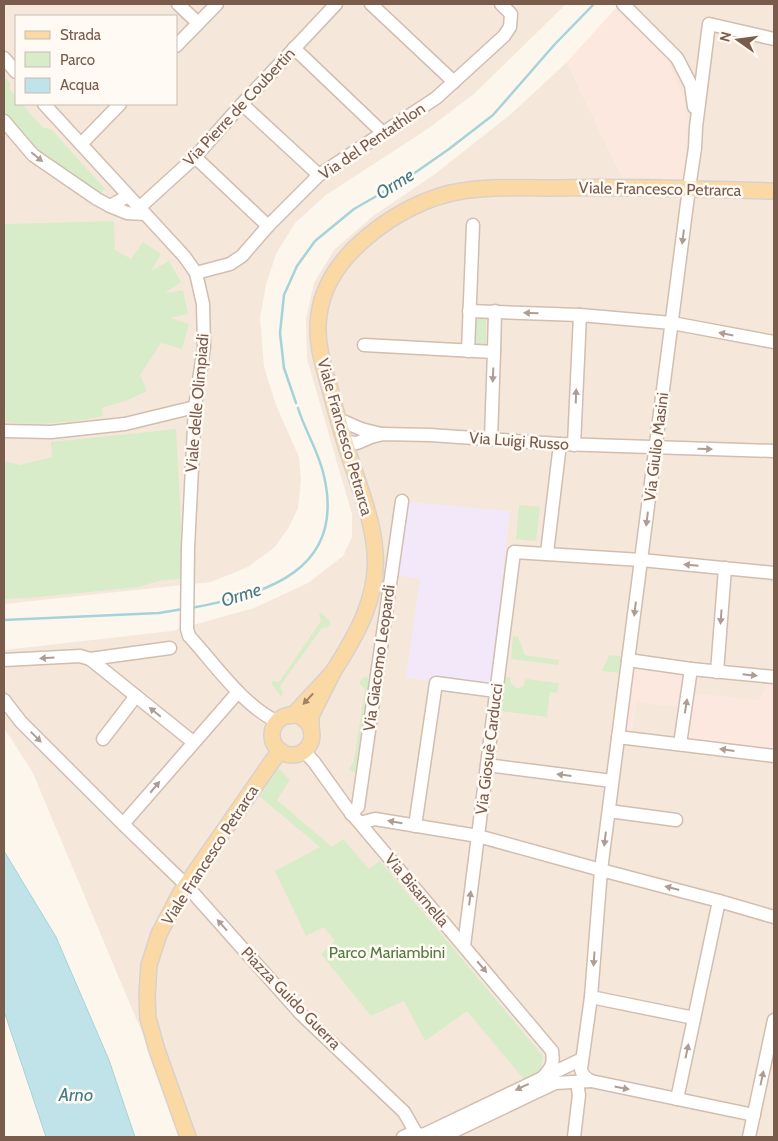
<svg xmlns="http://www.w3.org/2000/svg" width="778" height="1141" viewBox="0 0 778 1141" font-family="Cabin,sans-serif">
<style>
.residential{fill:#f5e8da;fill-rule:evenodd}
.commercial{fill:#fde8e0}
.education{fill:#f3e8fa}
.green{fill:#d8ecc9}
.water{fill:#bfe3e8;stroke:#a5d3da}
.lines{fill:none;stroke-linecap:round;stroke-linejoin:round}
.stream{stroke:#a5d3da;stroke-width:2.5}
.minor-casing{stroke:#d1beb0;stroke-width:15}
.major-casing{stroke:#dad1cd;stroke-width:18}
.minor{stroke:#fff;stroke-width:12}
.major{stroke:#fbd9a5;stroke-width:15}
.oneway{fill:#af9d94}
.oneway2{fill:#a18267}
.labels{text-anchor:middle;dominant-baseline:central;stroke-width:5;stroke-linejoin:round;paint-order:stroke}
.street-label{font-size:16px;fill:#7a5c4d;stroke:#fffaf3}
.park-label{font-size:16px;fill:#537a41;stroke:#fffaf3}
.water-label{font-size:18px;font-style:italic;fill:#437c86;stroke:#fffaf3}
</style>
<rect width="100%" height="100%" fill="#fdf6ec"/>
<g class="residential">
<path d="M4 4H566L475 93 429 128 326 195 295 223 276 254 266 285 260 317 264 367 276 405 299 457 301 480 298 508 289 527 275 547 248 567 211 582 4 604ZM16 16H176V104H16Z"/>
<path d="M622 4H774V1137H179L151 1054 32 771 4 728V650L172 631 254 608 308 583 343 556 352 537V514L307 359 306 318 314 283 334 250 373 216 435 174 511 114 567 62 622 177 666 57 642 34 614 10Z"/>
</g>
<g class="commercial">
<path d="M614 10 642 34 666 57 684 98 688 123 683 179 622 177 567 62Z"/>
<path d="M628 660 691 669 688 693 759 700 771 677H774V756L680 744 685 708 637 702 631 738 618 737Z"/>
</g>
<path class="education" d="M406 502 510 511 490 686 406 678 420 579 395 575Z"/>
<g class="green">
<path d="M4 76 10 83 9 89 16 97V104H22L43 128 51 129 105 189 98 195 33 148 4 115Z"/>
<path d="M114 221 115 250 131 259 143 242 161 254 151 271 169 261 181 282 165 293 183 290 188 314 170 318 189 324 182 349 161 343 140 375 147 391 128 400 102 408 103 416C70 423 39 426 5 422L6 415 4 414V224Z"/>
<path d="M486 315V347H473V318Z"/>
<path d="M176 429 183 561 188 578 158 581 139 587 28 598 4 599V461L20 465 52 457 51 442Z"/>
<path d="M519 505 540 507 536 541 516 539Z"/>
<path d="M321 612 330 622V625L327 628H322L280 686 283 694 281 696 272 685V681L279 682 321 621 319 614Z"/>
<path d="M513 636 518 637 525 655 559 660 558 665 511 659Z"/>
<path d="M609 655 621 656 619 673 602 671Z"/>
<path d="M365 676 368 678 369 683 355 772H353L349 769 354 761 365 689 360 684V681Z"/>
<path d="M505 677H510L511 684 517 689 523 686 526 679 559 683 557 693 550 692 547 717 500 711Z"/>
<path d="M278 768 290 780 277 800 332 847 343 839 369 869 380 861 543 1056 540 1075 526 1082 467 1011 425 1041 404 1001 371 1016 321 954 335 941 324 927 306 936 275 871 320 847 259 796Z"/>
</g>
<path class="water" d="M4 851 56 937 109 1060 135 1137H46L4 1011Z"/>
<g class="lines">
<g class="stream">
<path d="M296 403 284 368 280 333 284 295 297 266 315 241 354 209 406 179 449 149 493 115 555 44 594 4"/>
<path d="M191 608C266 594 346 571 324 476 319 452 305 431 298 408"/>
<path d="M4 620 159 613 183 609"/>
</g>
<g class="minor-casing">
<g id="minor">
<path d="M178 4 198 23"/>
<path d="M371 4 454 82"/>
<path d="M623 4 677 58 691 85 694 107"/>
<path d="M176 46 217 4"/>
<path d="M294 48 383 133"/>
<path d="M4 58 16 72"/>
<path d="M44 104 184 256 196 273 203 304 204 347 195 407 188 548 187 629 189 636C215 664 243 706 278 722"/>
<path d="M242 104 319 175"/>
<path d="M4 121 33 155 97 199 110 206 128 196"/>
<path d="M81 144 120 104"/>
<path d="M195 157 268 226"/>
<path d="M110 206 127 213 145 214"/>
<path d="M139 208 195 157 242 104 336 4"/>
<path d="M196 273 230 264 242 256 268 226 319 175 436 98 504 36 510 27 511 14 501 4"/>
<path d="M469 311 580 315 672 323 774 342"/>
<path d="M364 345 494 352 491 438"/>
<path d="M468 351 473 225"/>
<path d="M494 352 495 311"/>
<path d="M338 419 361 429 381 434"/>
<path d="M4 431 51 432 125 424 195 407"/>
<path d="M345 442 357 443 371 437 383 434 430 435 560 444 774 451"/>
<path d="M574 445 580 315"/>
<path d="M547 553 560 444"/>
<path d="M90 659 193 742"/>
<path d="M4 660 80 656 90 659 170 648"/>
<path d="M628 660 691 669 774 677"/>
<path d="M717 672 725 568"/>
<path d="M4 700 21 722 123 824 186 885 301 1014 404 1112 416 1133"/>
<path d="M618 737 774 756"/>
<path d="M103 739 136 696"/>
<path d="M680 744 691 669"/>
<path d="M304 751 314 762 347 808 552 1051C554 1063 552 1068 543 1077"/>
<path d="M487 765 612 781"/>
<path d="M609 811 676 820"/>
<path d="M351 814 358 807 402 501"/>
<path d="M360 823 375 819 478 836 601 870 689 188 695 148 696 127 709 24 774 39"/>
<path d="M123 824 238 692"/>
<path d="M415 826 436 683 496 691"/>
<path d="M464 946 514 552 641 560 774 573"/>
<path d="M591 997 581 1069C582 1075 585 1078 591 1081L754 1115"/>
<path d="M694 1018 591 997 601 870 719 901 774 917"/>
<path d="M677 1099 719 901"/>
<path d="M423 1135 582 1059"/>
<path d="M403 1137 412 1133 423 1135"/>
<path d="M442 1137 555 1083 591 1081"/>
<path d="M574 1137 579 1095 577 1082"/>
<path d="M749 1137 774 1020"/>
</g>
</g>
<g class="major-casing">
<g id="major">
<path d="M333 672C356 636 379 597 375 552 373 524 363 497 354 470 345 444 337 417 330 389 323 365 315 340 319 315 323 283 343 257 367 237 393 215 428 196 462 191 491 186 522 188 551 188 626 186 700 189 774 191"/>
<circle cx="292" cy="735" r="20"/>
<path d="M289 716 296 712 333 672 311 716V731"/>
<path d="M188 1137 157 1050 148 1018 147 997 149 965 159 934 180 894 273 760 281 751"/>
</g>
</g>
<use href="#minor" class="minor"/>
<use href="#major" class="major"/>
</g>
<defs><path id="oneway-solid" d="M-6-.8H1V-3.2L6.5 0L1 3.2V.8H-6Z" transform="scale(1.25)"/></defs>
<g class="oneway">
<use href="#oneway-solid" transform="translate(37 157) rotate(39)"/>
<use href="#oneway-solid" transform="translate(683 237) rotate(97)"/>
<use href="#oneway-solid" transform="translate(531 313) rotate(-178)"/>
<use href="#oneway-solid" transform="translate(726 334) rotate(-169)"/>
<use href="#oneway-solid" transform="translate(493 375) rotate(93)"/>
<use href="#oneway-solid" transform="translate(576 396) rotate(-88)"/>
<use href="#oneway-solid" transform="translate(705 449) rotate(2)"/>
<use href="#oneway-solid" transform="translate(647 519) rotate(97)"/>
<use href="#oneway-solid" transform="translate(691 565) rotate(-175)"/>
<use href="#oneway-solid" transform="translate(635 609) rotate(97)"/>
<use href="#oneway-solid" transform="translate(721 617) rotate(94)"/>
<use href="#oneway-solid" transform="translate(47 658) rotate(177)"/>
<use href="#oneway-solid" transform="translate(750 675) rotate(6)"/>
<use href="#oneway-solid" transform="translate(686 706) rotate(-81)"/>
<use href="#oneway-solid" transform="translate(155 712) rotate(-141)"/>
<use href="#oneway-solid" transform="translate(36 737) rotate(45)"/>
<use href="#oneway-solid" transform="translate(727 750) rotate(-172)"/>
<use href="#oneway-solid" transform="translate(564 775) rotate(-173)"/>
<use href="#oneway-solid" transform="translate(155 787) rotate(-50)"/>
<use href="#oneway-solid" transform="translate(395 822) rotate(-170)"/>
<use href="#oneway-solid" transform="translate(605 839) rotate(97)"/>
<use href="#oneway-solid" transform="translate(672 888) rotate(-165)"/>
<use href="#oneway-solid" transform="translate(470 898) rotate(-83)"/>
<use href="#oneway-solid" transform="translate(222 925) rotate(-132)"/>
<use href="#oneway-solid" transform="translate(594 959) rotate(94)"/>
<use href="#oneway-solid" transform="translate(482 967) rotate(50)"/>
<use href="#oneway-solid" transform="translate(687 1051) rotate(-78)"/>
<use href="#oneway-solid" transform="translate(762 1078) rotate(-78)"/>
<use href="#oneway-solid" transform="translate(522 1087) rotate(155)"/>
<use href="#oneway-solid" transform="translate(622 1088) rotate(11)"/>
</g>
<use class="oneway2" href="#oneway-solid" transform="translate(308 699) rotate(133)"/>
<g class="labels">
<g class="street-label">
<text transform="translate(239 107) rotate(-47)">Via Pierre de Coubertin</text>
<text transform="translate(372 141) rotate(-34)">Via del Pentathlon</text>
<text transform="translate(660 189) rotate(1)">Viale Francesco Petrarca</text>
<text transform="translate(197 403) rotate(-85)">Viale delle Olimpiadi</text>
<text transform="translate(345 437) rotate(74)">Viale Francesco Petrarca</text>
<text transform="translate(519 441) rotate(4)">Via Luigi Russo</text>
<text transform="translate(656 447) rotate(-83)">Via Giulio Masini</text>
<text transform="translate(379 658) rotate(-82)">Via Giacomo Leopardi</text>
<text transform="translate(489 749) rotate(-83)">Via Giosuè Carducci</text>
<text transform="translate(210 855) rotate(-57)">Viale Francesco Petrarca</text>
<text transform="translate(417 890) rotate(50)">Via Bisarnella</text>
<text transform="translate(291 998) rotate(46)">Piazza Guido Guerra</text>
</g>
<g class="park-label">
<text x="387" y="952">Parco Mariambini</text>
</g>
<g class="water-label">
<text transform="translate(395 184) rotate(-32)">Orme</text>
<text transform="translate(241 595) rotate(-18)">Orme</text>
<text x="76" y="1095">Arno</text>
</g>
</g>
<rect width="778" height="1141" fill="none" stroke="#7a5c4d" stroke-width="10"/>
<rect x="15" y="15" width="162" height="90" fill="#fffaf3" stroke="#cabbb1"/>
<rect x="25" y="31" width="25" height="8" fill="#fbd9a5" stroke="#cabbb1"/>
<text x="60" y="40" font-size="15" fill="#7a5c4d">Strada</text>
<rect x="25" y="52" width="25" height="15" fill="#d8ecc9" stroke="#cabbb1"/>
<text x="60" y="65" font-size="15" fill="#7a5c4d">Parco</text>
<rect x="25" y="78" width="25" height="15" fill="#bfe3e8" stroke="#cabbb1"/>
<text x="60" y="90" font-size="15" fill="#7a5c4d">Acqua</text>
<g transform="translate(738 40) rotate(284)" stroke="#fffaf3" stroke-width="4" paint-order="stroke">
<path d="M0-4L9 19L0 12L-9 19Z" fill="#7a5c4d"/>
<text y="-8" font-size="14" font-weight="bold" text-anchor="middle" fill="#7a5c4d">N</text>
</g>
</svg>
